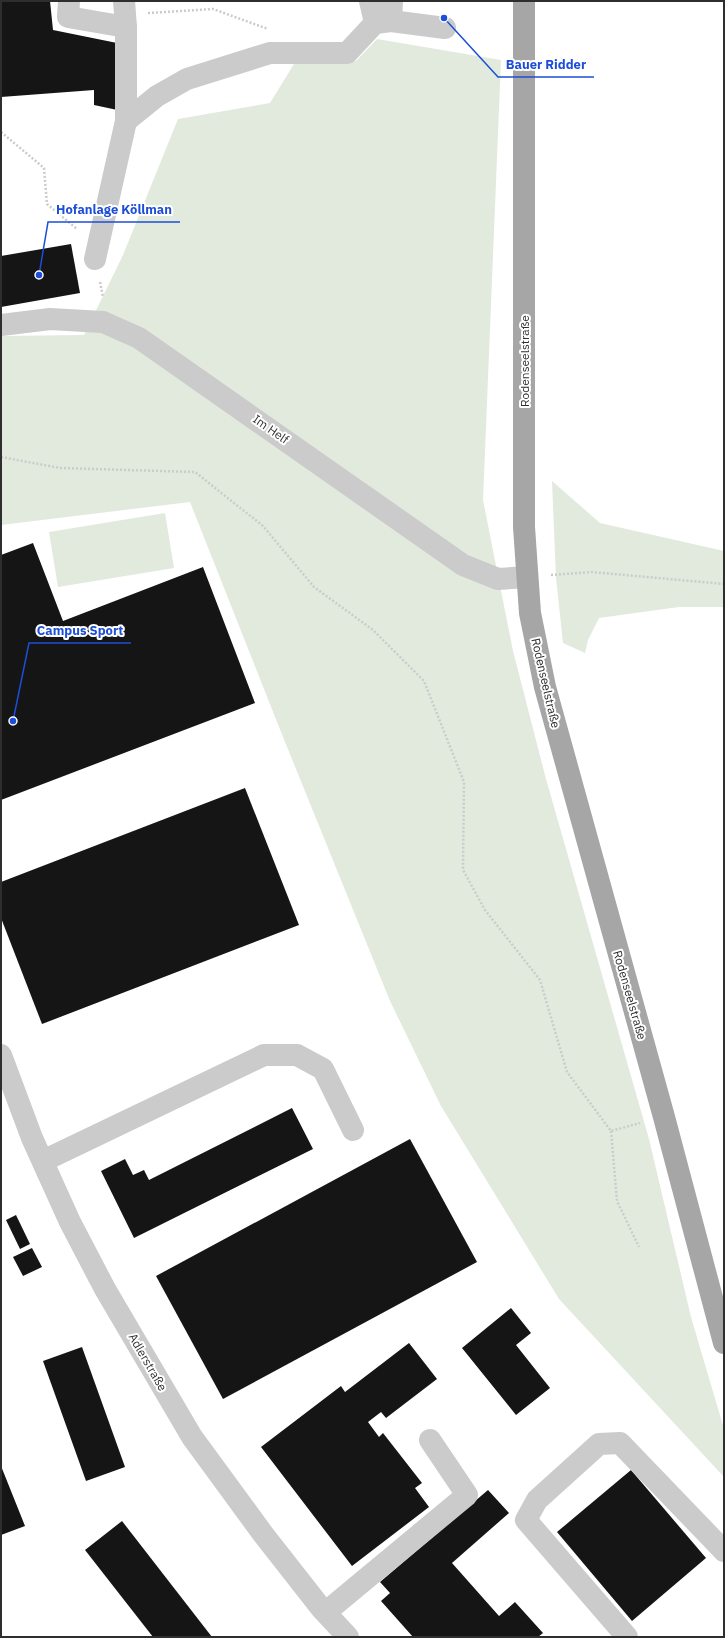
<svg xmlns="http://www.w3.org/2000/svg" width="725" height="1638" viewBox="0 0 725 1638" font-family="'IBM Plex Sans',sans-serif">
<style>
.green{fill:#e2eadd}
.building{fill:#151515}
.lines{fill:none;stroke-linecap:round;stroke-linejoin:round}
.path{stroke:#cbcbcb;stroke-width:2.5;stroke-dasharray:2 2;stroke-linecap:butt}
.minor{stroke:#cbcbcb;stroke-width:22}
.major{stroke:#a6a6a6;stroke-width:22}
.labels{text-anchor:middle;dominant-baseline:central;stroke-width:4;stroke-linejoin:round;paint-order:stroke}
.street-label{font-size:12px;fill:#2e2e2e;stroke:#fff}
.leader{fill:none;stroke:#1d4ed8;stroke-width:1.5}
.callout-dot{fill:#1d4ed8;stroke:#fff;stroke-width:1.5}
.callout-label{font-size:13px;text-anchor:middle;font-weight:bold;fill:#1d4ed8;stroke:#fff;stroke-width:4;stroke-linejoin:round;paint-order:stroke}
</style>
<rect width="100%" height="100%" fill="#fff"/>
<g class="green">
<path d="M377 39 501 60 483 500 513 651 546 779 649 1139 691 1317 724 1429V1477L559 1299 441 1106 390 1001 281 732 190 502 1 525V336L84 335 123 255 178 119 270 103 294 64 356 61Z"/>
<path d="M552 481 600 523 724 551V607H679L599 618 588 640 585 653 563 643 556 578Z"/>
<path d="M165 513 174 568 58 587 49 532Z"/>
</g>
<g class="building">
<path d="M1 1H50L53 30 122 44V111L94 105V90L1 97Z"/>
<path d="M71 244 80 293 1 307V256Z"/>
<path d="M33 543 63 621 203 567 255 703 1 800V555Z"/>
<path d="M245 788 299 925 42 1024 1 918V882Z"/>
<path d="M292 1108 313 1149 134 1238 101 1171 125 1159 133 1175 144 1170 149 1180Z"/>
<path d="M410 1139 477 1262 223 1399 156 1276Z"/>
<path d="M16 1215 30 1244 20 1249 6 1220Z"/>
<path d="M32 1248 42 1267 23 1276 13 1257Z"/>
<path d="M511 1308 531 1333 516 1345 550 1388 516 1415 462 1348Z"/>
<path d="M409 1343 437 1379 386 1418 381 1412 368 1422 379 1437 383 1433 422 1483 415 1488 429 1507 352 1566 261 1447 341 1386 345 1392Z"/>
<path d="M82 1347 125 1467 86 1481 43 1361Z"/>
<path d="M1 1466 25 1526 1 1535Z"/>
<path d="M631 1470 706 1558 632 1621 557 1532Z"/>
<path d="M488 1490 509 1513 452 1563 499 1616 515 1602 543 1633 538 1637H413L381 1601 390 1593 380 1582Z"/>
<path d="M122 1521 212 1637H153L85 1550Z"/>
</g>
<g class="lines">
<g class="path">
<path d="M148 13 213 9 268 29"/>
<path d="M1 132 44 168 47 204 77 229"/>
<path d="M100 282 103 297"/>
<path d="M1 457 60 468 195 472 263 526 314 587 373 630 424 681 464 782 463 870 485 910 540 980 567 1072 611 1131 640 1123"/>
<path d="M551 575 592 572 724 584"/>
<path d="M611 1131 617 1201 639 1247"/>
</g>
<g class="minor">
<path d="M69 1 68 17 126 27"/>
<path d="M391 21 392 1"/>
<path d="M375 23 391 21 445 28"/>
<path d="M126 121 157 96 187 79 270 53H347L375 23 370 1"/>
<path d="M95 259 126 121V27L124 1"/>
<path d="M1 325 50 319 103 322 139 338 463 565 498 579 527 577"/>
<path d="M1 1055 32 1138 70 1222 105 1289 192 1437 263 1534 321 1608 348 1637"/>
<path d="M43 1161 264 1055H297L323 1069 353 1130"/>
<path d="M326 1612 467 1495 430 1440"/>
<path d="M627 1637 526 1520 537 1500 599 1444 620 1443 724 1551"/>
</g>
<path class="major" d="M524 1V527L530 613 545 687 664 1117 724 1343"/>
</g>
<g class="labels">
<g class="street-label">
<text transform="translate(524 361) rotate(-90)">Rodenseelstraße</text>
<text transform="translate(271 429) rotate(35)">Im Helf</text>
<text transform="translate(546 683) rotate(77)">Rodenseelstraße</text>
<text transform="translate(630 995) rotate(74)">Rodenseelstraße</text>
<text transform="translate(148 1362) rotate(60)">Adlerstraße</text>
</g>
</g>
<path class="leader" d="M444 18L498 77H594M39 275L48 222H180M13 721L29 643H131"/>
<g class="callout-dot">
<circle cx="444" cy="18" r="4"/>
<circle cx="39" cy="275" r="4"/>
<circle cx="13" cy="721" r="4"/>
</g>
<g class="callout-label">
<text x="546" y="69">Bauer Ridder</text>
<text x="114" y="214">Hofanlage Köllman</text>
<text x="80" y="635">Campus Sport</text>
</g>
<rect width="725" height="1638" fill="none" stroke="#2e2e2e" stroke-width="4"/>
</svg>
